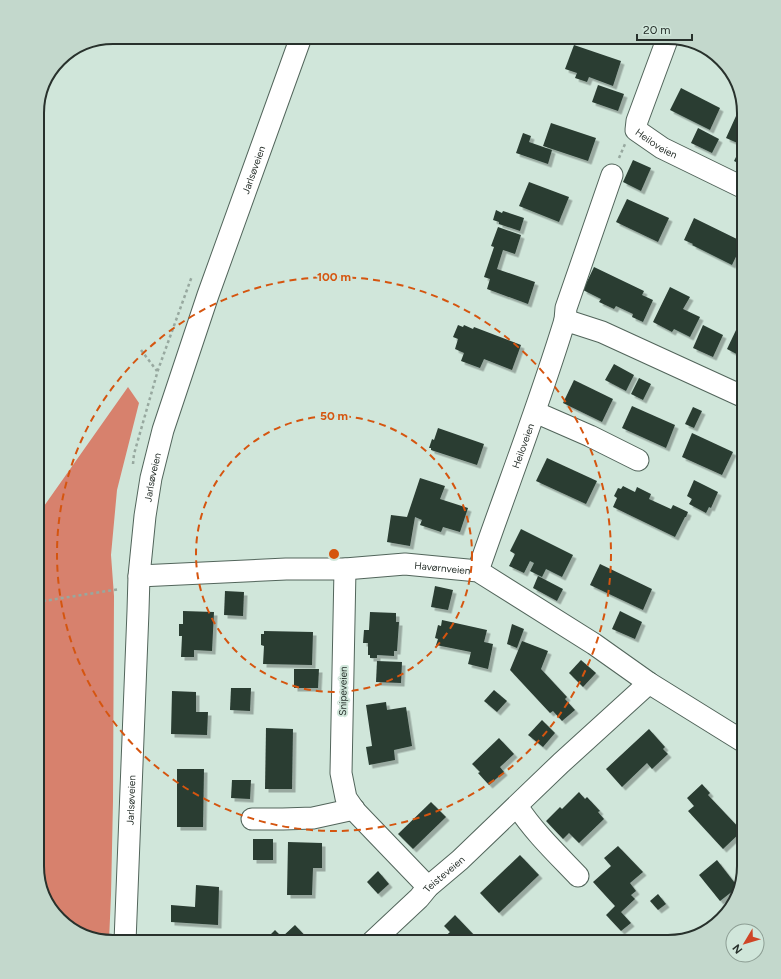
<svg xmlns="http://www.w3.org/2000/svg" width="781" height="979" viewBox="0 0 781 979" font-family="Figtree,sans-serif">
<style>
.forest{fill:#d7816d}
.building{fill:#2a3c32;filter:url(#shadow)}
.lines{fill:none;stroke-linecap:round;stroke-linejoin:round}
.minor-casing{stroke:#52655b;stroke-width:23}
.path{stroke:#97a89f;stroke-width:2.5;stroke-dasharray:3 3;stroke-linecap:butt}
.minor{stroke:#fff;stroke-width:21}
.ring{fill:none;stroke:#d5550f;stroke-width:2;stroke-dasharray:7 5}
.labels{text-anchor:middle;dominant-baseline:central;stroke-width:4;stroke-linejoin:round;paint-order:stroke}
.street-label{font-size:10px;fill:#28312c;stroke:#d0e6da}
.rim{fill:none;stroke:#28312c;stroke-width:2}
.centre{fill:#d5550f;stroke:#d0e6da;stroke-width:2}
.ring-label{font-size:12px;text-anchor:middle;font-weight:bold;fill:#d5550f;stroke:#d0e6da;stroke-width:4;stroke-linejoin:round;paint-order:stroke}
</style>
<defs>
<filter id="shadow"><feDropShadow dx="3.5" dy="3.5" stdDeviation="0" flood-color="#0004"/></filter>
</defs>
<rect width="100%" height="100%" fill="#d0e6da"/>
<path class="forest" d="M128 387 139 403 117 490 111 555 114 596 113 801 111 895 109 941 79 934 50 908 37 866V516Z"/>
<g class="building">
<path d="M574 45 621 61 613 86 589 77 587 82 575 78 577 73 565 69Z"/>
<path d="M598 85 624 94 618 111 592 102Z"/>
<path d="M681 88 720 108 710 130 670 110Z"/>
<path d="M736 116 744 120V166L734 161 742 145 726 138Z"/>
<path d="M551 123 596 138 588 161 543 146Z"/>
<path d="M698 128 719 139 712 153 691 143Z"/>
<path d="M523 133 531 136 529 142 552 150 548 164 516 153Z"/>
<path d="M633 160 651 168 641 191 623 182Z"/>
<path d="M529 182 569 197 559 222 519 206Z"/>
<path d="M627 199 669 218 658 242 616 222Z"/>
<path d="M496 210 502 213 503 211 524 218 520 231 499 224V222L493 220Z"/>
<path d="M694 218 743 242 732 265 692 245 693 244 684 240Z"/>
<path d="M498 227 521 235 515 254 503 250 497 269 535 282 528 304 487 289 490 279 484 277 494 247 491 246Z"/>
<path d="M594 267 644 291 642 295 653 300 643 322 632 317 633 314 616 306 614 309 599 302 601 299 583 290Z"/>
<path d="M670 287 690 297 683 309 700 317 690 337 674 329 672 332 653 322Z"/>
<path d="M458 325 463 327 464 325 473 329 474 327 521 345 512 370 484 359 480 368 461 361 464 353 455 349 458 339 453 337Z"/>
<path d="M703 325 723 335 713 357 693 348Z"/>
<path d="M737 328 744 331V358L727 349Z"/>
<path d="M614 364 634 375 626 391 605 380Z"/>
<path d="M639 378 651 384 643 400 631 394Z"/>
<path d="M574 380 613 399 602 422 563 403Z"/>
<path d="M632 406 675 425 666 448 622 428Z"/>
<path d="M693 407 702 411 694 428 685 424Z"/>
<path d="M438 428 484 444 477 465 431 450V448H429L432 439 434 440Z"/>
<path d="M692 433 733 452 722 475 682 457Z"/>
<path d="M547 458 597 481 586 504 536 481Z"/>
<path d="M420 478 445 486 440 499 468 508 460 532 443 527 441 532 420 525 422 520 415 517 410 546 387 542 391 515 407 517Z"/>
<path d="M694 480 718 492 711 508 709 507 706 513 689 504 692 499 687 496Z"/>
<path d="M623 486 635 492 637 487 651 494 649 499 671 509 673 505 688 512 686 517H685L675 537 613 507 617 498 614 496 618 488 621 489Z"/>
<path d="M521 529 573 555 562 577 546 569 542 577 530 571 534 563 530 561 524 573 509 566 515 554 510 551Z"/>
<path d="M600 564 652 589 643 610 590 585Z"/>
<path d="M538 576 563 589 557 601 533 588Z"/>
<path d="M435 586 453 590 448 610 431 607Z"/>
<path d="M225 591 244 592 243 616 224 615Z"/>
<path d="M183 611 214 612 212 651 194 650V657H181L182 636H179V624H183Z"/>
<path d="M620 611 642 622 635 639 612 629Z"/>
<path d="M370 612 396 613V622H399L397 651H394V656L377 655V658H370V655H368V643H363L364 630H369Z"/>
<path d="M442 620 487 630 484 642 493 644 488 669 468 664 471 652 436 645 438 639 435 638 438 625 441 626Z"/>
<path d="M512 624 524 629 517 648 507 644Z"/>
<path d="M264 631 313 632 312 665 263 664 264 646 261 645V634H264Z"/>
<path d="M522 641 548 651 541 669 567 697 565 699 575 710 562 721 553 711 550 713 510 670Z"/>
<path d="M581 660 596 673 583 687 569 673Z"/>
<path d="M377 661 402 662 401 683 376 682Z"/>
<path d="M294 669H319L318 688H294Z"/>
<path d="M231 688H251L250 711 230 710Z"/>
<path d="M494 690 507 701 497 712 484 701Z"/>
<path d="M172 691 196 692V712H208L207 735 171 734Z"/>
<path d="M386 702 387 710 406 707 412 746 394 750 395 760 369 765 366 747 372 746 366 705Z"/>
<path d="M542 720 555 733 543 747 528 735Z"/>
<path d="M266 728 293 729 292 789H265Z"/>
<path d="M649 729 665 747 663 749 668 754 652 769 647 763 622 787 606 769Z"/>
<path d="M499 738 514 754 500 767 504 772 489 785 478 773 480 772 472 764Z"/>
<path d="M177 769H204L203 827H177Z"/>
<path d="M232 780H251L250 799 231 798Z"/>
<path d="M702 784 710 793 708 795 742 831 723 849 688 811 694 806 687 798Z"/>
<path d="M579 792 585 799 587 797 600 811 598 812 604 819 579 843 569 833 563 839 546 821 560 807 562 809Z"/>
<path d="M431 802 446 817 413 849 398 834Z"/>
<rect x="253" y="839" width="20" height="21"/>
<path d="M288 842 322 843V868H313L312 895H287Z"/>
<path d="M618 846 643 872 630 883 636 891 631 895 635 899 621 912 631 923 621 931 606 915 615 906 593 882 611 866 604 858Z"/>
<path d="M520 855 539 875 499 913 480 893Z"/>
<path d="M717 860 738 887 720 901 699 875Z"/>
<path d="M378 871 389 884 378 894 367 882Z"/>
<path d="M196 885 219 887 218 925 171 922V905L195 907Z"/>
<path d="M658 894 666 904 658 910 650 901Z"/>
<path d="M455 915 475 936 469 942H439L450 932 444 926Z"/>
<path d="M295 925 311 942H269L266 939 275 930 282 937Z"/>
</g>
<g class="lines">
<g class="minor-casing">
<g id="minor">
<path id="s1" d="M668 37 637 121 636 130 662 148 744 188"/>
<path d="M565 320 566 308 612 175"/>
<path d="M535 412 590 436 638 460"/>
<path d="M345 569 341 773 346 798 355 811 428 887"/>
<path id="s2" d="M478 571C507 487 539 405 565 320L602 332 744 397"/>
<path id="s3" d="M139 576 286 569H345L405 564 478 571 594 644 649 683 744 742"/>
<path d="M517 806C534 832 556 853 578 876"/>
<path d="M252 819H283L313 818 354 809"/>
<path id="s4" d="M125 942 138 611 139 576 145 516 151 478 163 430 208 295 301 37"/>
<path id="s5" d="M372 942 419 898 428 887 460 860 561 763 649 683"/>
</g>
</g>
<g class="path">
<path d="M619 158 625 144"/>
<path d="M141 350 157 371"/>
<path d="M133 464 134 454 158 370 192 276"/>
<path d="M37 602 120 589"/>
</g>
<use href="#minor" class="minor"/>
</g>
<g class="ring">
<circle cx="334" cy="554" r="138"/>
<circle cx="334" cy="554" r="277"/>
</g>
<g class="labels">
<g class="street-label">
<text stroke="none"><textPath href="#s1" startOffset="123">Heiloveien</textPath></text>
<text stroke="none"><textPath href="#s4" startOffset="790">Jarlsøveien</textPath></text>
<text stroke="none"><textPath href="#s2" startOffset="133">Heiloveien</textPath></text>
<text stroke="none"><textPath href="#s4" startOffset="466">Jarlsøveien</textPath></text>
<text stroke="none"><textPath href="#s3" startOffset="304">Havørnveien</textPath></text>
<text transform="translate(343 691) rotate(-89)">Snipeveien</text>
<text stroke="none"><textPath href="#s4" startOffset="142">Jarlsøveien</textPath></text>
<text stroke="none"><textPath href="#s5" startOffset="99">Teisteveien</textPath></text>
</g>
</g>
<path d="M0 0H781V979H0ZM113 44H668A69 69 0 0 1 737 113V866A69 69 0 0 1 668 935H113A69 69 0 0 1 44 866V113A69 69 0 0 1 113 44Z" fill="#c3d8cc" fill-rule="evenodd"/>
<path class="rim" d="M113 44H668A69 69 0 0 1 737 113V866A69 69 0 0 1 668 935H113A69 69 0 0 1 44 866V113A69 69 0 0 1 113 44Z"/>
<circle cx="334" cy="554" r="6" class="centre"/>
<g class="ring-label">
<text x="334" y="281">100 m</text>
<text x="334" y="420">50 m</text>
</g>
<g transform="translate(745 943) rotate(232)"><circle r="19" fill="#d0e6da" stroke="#8d9e94"/>
<path d="M0-3L7 15L0 10L-7 15Z" fill="#cf4526"/>
<text y="-6" font-size="11" font-weight="bold" text-anchor="middle" fill="#28312c">N</text>
</g>
<path d="M637 34v6h55v-6" fill="none" stroke="#28312c" stroke-width="2"/>
<text x="643" y="34" font-size="12" fill="#28312c" stroke="#d0e6da" stroke-width="3" paint-order="stroke">20 m</text>
</svg>
